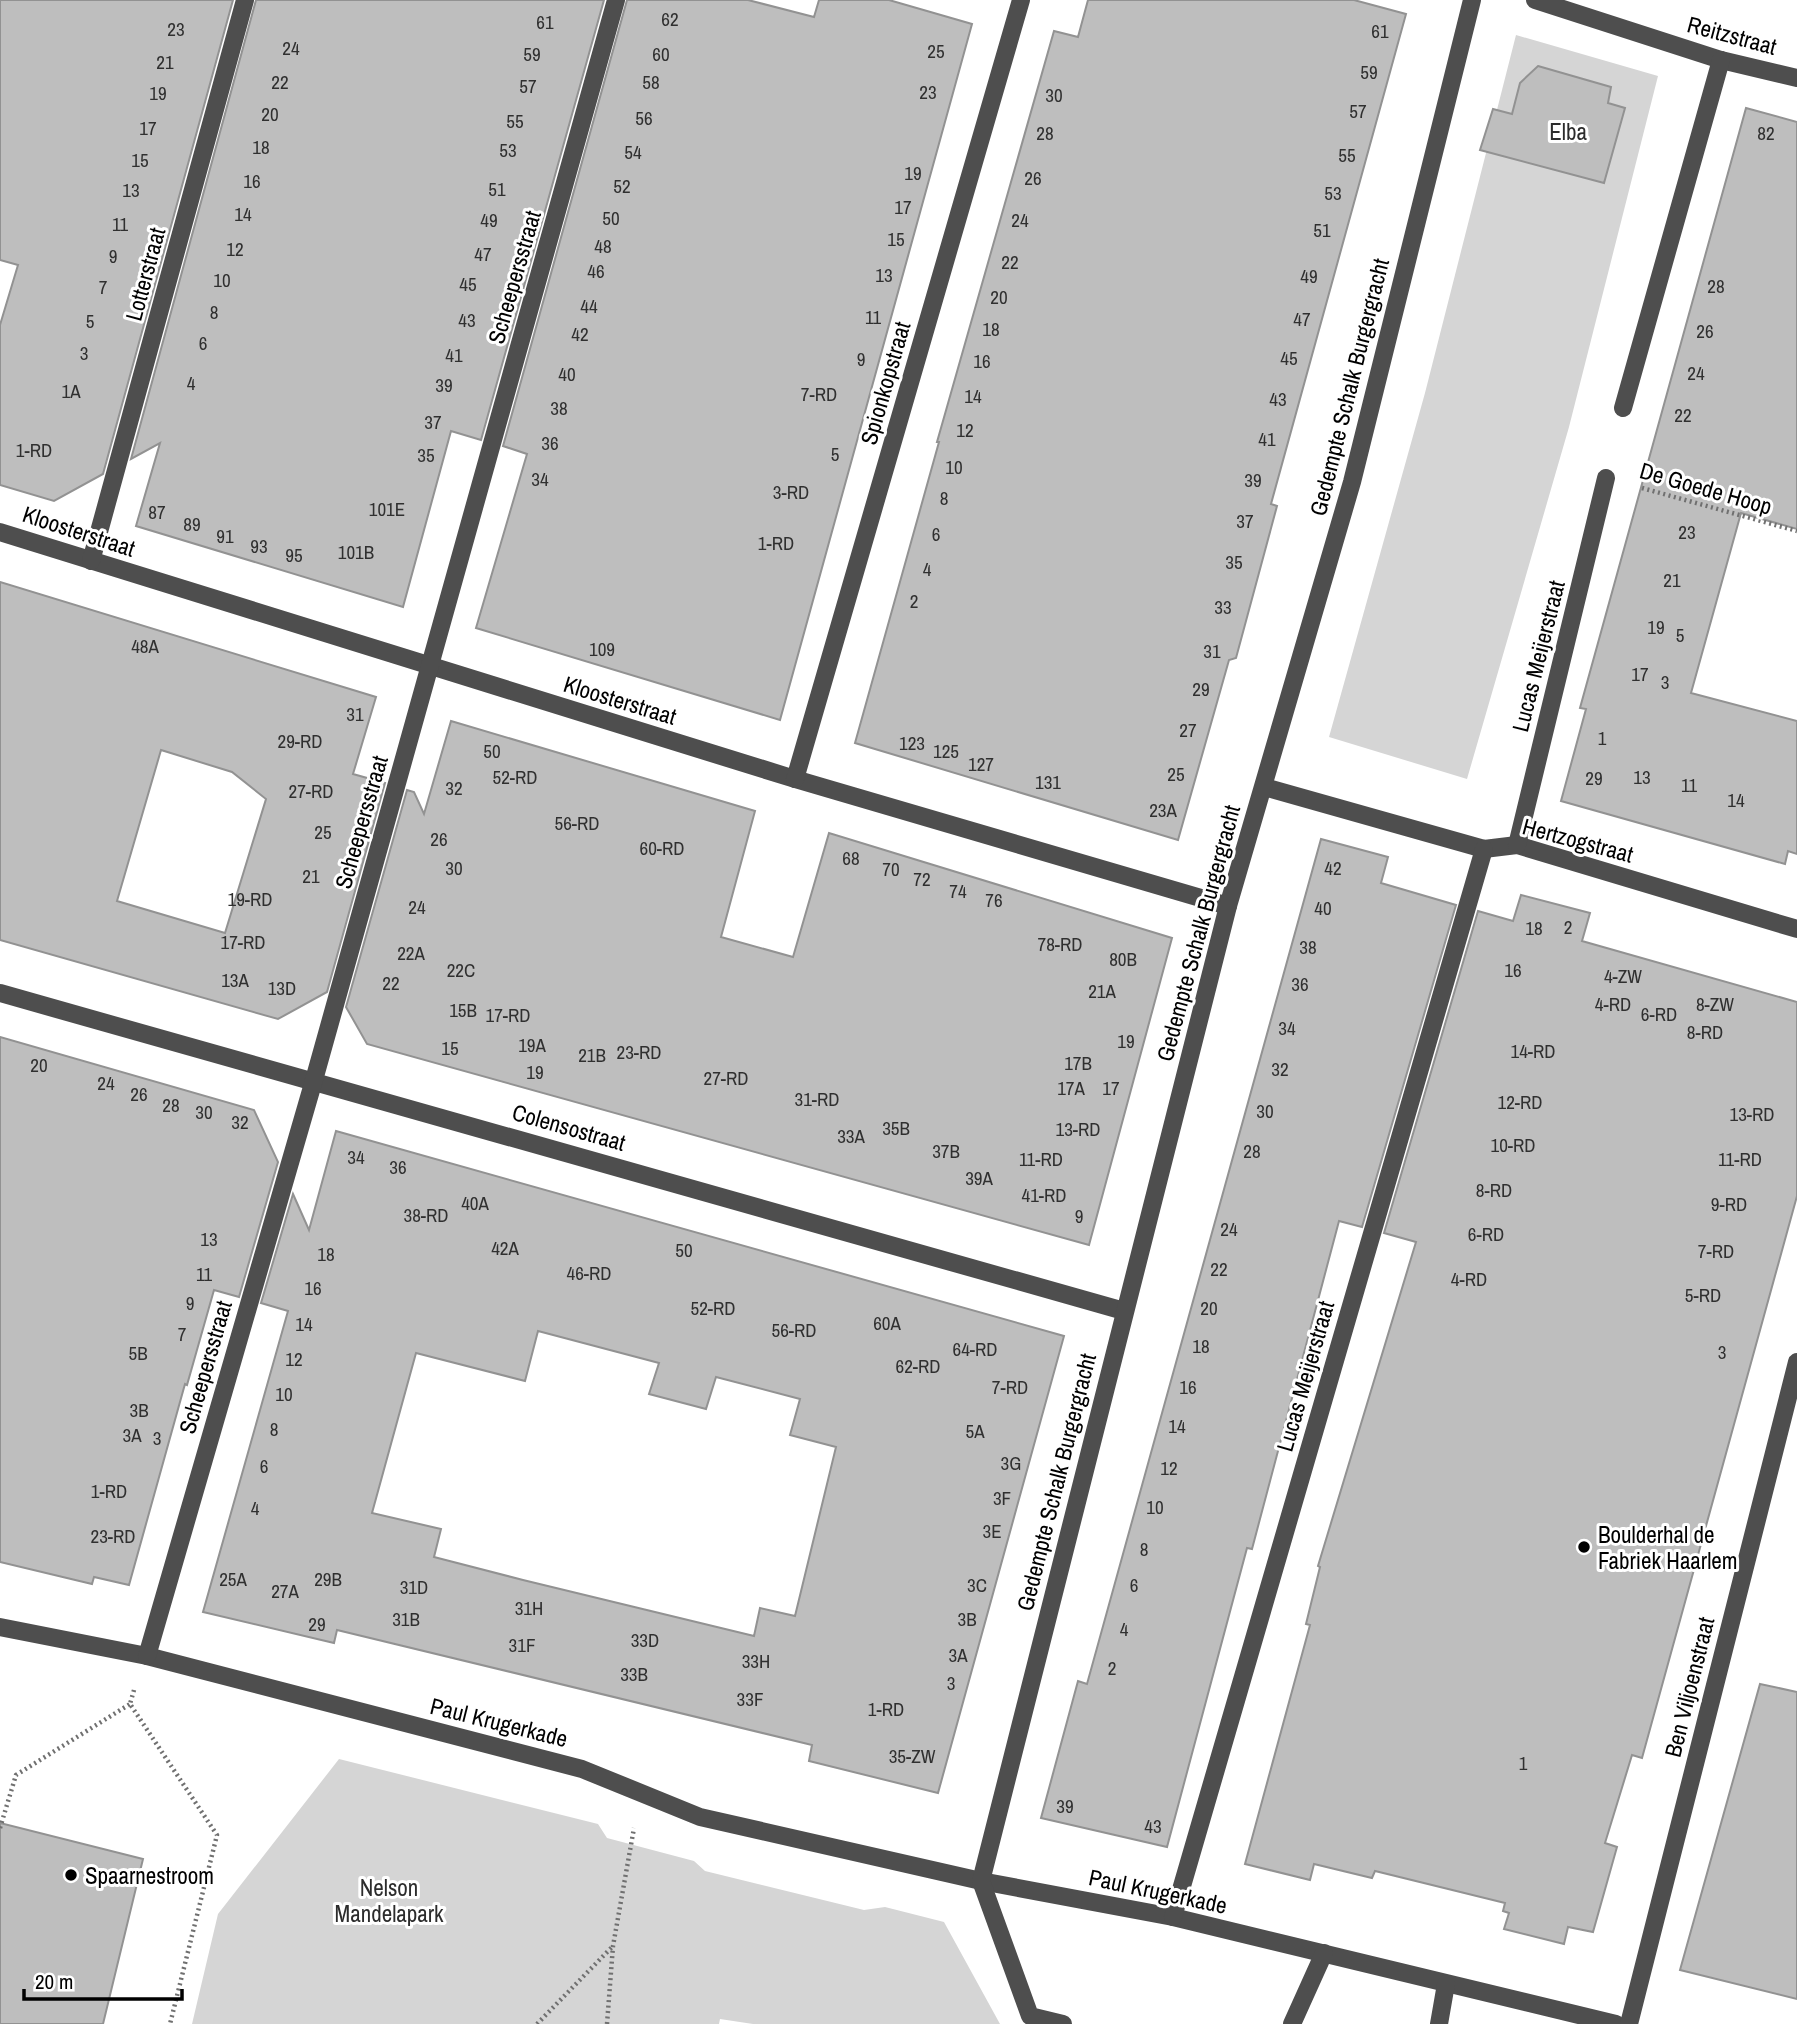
<svg xmlns="http://www.w3.org/2000/svg" width="1797" height="2024" viewBox="0 0 1797 2024" font-family="'Archivo Narrow',sans-serif">
<style>
.green{fill:#d5d5d5}
.building{fill:#bebebe;stroke:#929292;stroke-width:2;fill-rule:evenodd}
.lines{fill:none;stroke-linecap:round;stroke-linejoin:round}
.path{stroke:#707070;stroke-width:4.5;stroke-dasharray:2 3.5;stroke-linecap:butt}
.minor{stroke:#4e4e4e;stroke-width:18}
.poi-dot{fill:#000;stroke:#fff;stroke-width:2.5}
.labels{text-anchor:middle;dominant-baseline:central;stroke-width:6;stroke-linejoin:round;paint-order:stroke}
.number-label{font-size:19px;fill:#303030}
.street-label{font-size:23px;fill:#000;stroke:#fff}
.park-label{font-size:23px;fill:#2c2c2c;stroke:#fff}
.poi-label{font-size:23px;fill:#000;stroke:#fff;text-anchor:start}
</style>
<rect width="100%" height="100%" fill="#fff"/>
<g class="green">
<path d="M1516 35 1658 76 1569 427 1467 779 1329 737 1425 393Z"/>
<path d="M339 1759 598 1824 607 1838 694 1861 705 1871 864 1910 885 1907 944 1922 1000 2024H753L720 2019 719 2024H192L218 1914Z"/>
</g>
<g class="building">
<path d="M0 0H233L103 474 54 501 0 485V325L18 265 0 260Z"/>
<path d="M256 0H604L481 440 451 431 403 607 136 526 160 443 131 459Z"/>
<path d="M627 0H748L814 17 819 0H889L972 24 780 720 476 628 527 454 503 446Z"/>
<path d="M1088 0H1354L1406 14 1271 504 1277 506 1236 658 1229 660 1178 840 855 743 939 442H937L1054 31 1078 37Z"/>
<path d="M1538 66 1611 87 1608 103 1625 108 1604 183 1480 150 1493 109 1512 114 1520 83Z"/>
<path d="M1746 108 1797 122V529L1741 513 1691 693 1797 721V854L1788 851 1785 864 1561 801 1586 709 1580 708Z"/>
<path d="M0 582 376 697 353 774 385 783 327 992 278 1019 0 940ZM161 750 232 772 266 799 225 933 117 901Z"/>
<path d="M451 721 755 811 721 937 793 957 829 833 1172 938 1089 1245 367 1044 346 1007 407 790 414 792 424 814Z"/>
<path d="M1321 839 1388 857 1381 883 1456 905 1362 1227 1339 1221 1252 1549 1247 1548 1167 1847 1041 1818 1078 1681 1087 1684Z"/>
<path d="M1521 895 1590 913 1582 941 1797 1002V1196L1642 1758 1632 1755 1605 1843 1617 1847 1593 1932 1568 1927 1564 1944 1504 1929 1509 1913 1503 1911 1505 1903 1375 1871 1372 1878 1314 1864 1310 1880 1245 1864 1310 1625 1306 1624 1320 1567 1318 1566 1416 1242 1384 1233 1478 911 1513 921Z"/>
<path d="M0 1037 254 1110 278 1162 239 1297 214 1290 187 1385 185 1384 129 1585 94 1577 92 1584 0 1562Z"/>
<path d="M336 1131 1064 1336 938 1793 809 1761 812 1745 337 1630 334 1643 203 1612 288 1311 261 1303 293 1194 309 1230ZM538 1331 659 1363 649 1394 706 1409 716 1377 800 1399 790 1435 836 1447 795 1616 760 1608 754 1636 523 1580 434 1557 441 1529 372 1513 416 1353 525 1381Z"/>
<path d="M1760 1684 1797 1692V1999L1680 1970Z"/>
<path d="M0 1823 143 1859 103 2024H0Z"/>
</g>
<g class="lines">
<g class="path">
<path d="M1642 488 1797 531"/>
<path d="M134 1690 130 1704 217 1835 170 2024"/>
<path d="M0 1828 16 1775 130 1704"/>
<path d="M537 2024 612 1947"/>
<path d="M607 2024 613 1946 634 1828"/>
</g>
<g class="minor">
<path d="M1535 0 1721 60 1797 78"/>
<path d="M1623 408 1721 60"/>
<path d="M0 532 795 779 1228 906"/>
<path d="M91 561 245 0"/>
<path d="M795 779 1021 0"/>
<path d="M1264 787 1484 849 1517 845 1797 929"/>
<path d="M1517 845 1606 478"/>
<path d="M0 993 1124 1311"/>
<path d="M0 1627 147 1656 582 1769 700 1817 981 1881 1173 1917 1616 2024"/>
<path d="M147 1656 314 1080 616 0"/>
<path d="M1173 1917 1484 849"/>
<path d="M1063 2024 1030 2016 981 1881 1228 906 1352 482 1472 0"/>
<path d="M1292 2024 1324 1953"/>
<path d="M1439 2024 1446 1984"/>
<path d="M1629 2024 1797 1362"/>
</g>
</g>
<g class="poi-dot">
<circle cx="1584" cy="1547" r="7"/>
<circle cx="71" cy="1875" r="7"/>
</g>
<g class="labels">
<g class="number-label">
<text x="670" y="19">62</text>
<text x="545" y="22">61</text>
<text x="176" y="29">23</text>
<text x="1380" y="31">61</text>
<text x="291" y="48">24</text>
<text x="936" y="51">25</text>
<text x="532" y="54">59</text>
<text x="661" y="54">60</text>
<text x="165" y="62">21</text>
<text x="1369" y="72">59</text>
<text x="280" y="82">22</text>
<text x="651" y="82">58</text>
<text x="528" y="86">57</text>
<text x="928" y="92">23</text>
<text x="158" y="93">19</text>
<text x="1054" y="95">30</text>
<text x="1358" y="111">57</text>
<text x="270" y="114">20</text>
<text x="644" y="118">56</text>
<text x="515" y="121">55</text>
<text x="148" y="128">17</text>
<text x="1045" y="133">28</text>
<text x="1766" y="133">82</text>
<text x="261" y="147">18</text>
<text x="508" y="150">53</text>
<text x="633" y="152">54</text>
<text x="1347" y="155">55</text>
<text x="140" y="160">15</text>
<text x="913" y="173">19</text>
<text x="1033" y="178">26</text>
<text x="252" y="181">16</text>
<text x="622" y="186">52</text>
<text x="497" y="189">51</text>
<text x="131" y="190">13</text>
<text x="1333" y="193">53</text>
<text x="903" y="207">17</text>
<text x="243" y="214">14</text>
<text x="611" y="218">50</text>
<text x="489" y="220">49</text>
<text x="1020" y="220">24</text>
<text x="120" y="224">11</text>
<text x="1322" y="230">51</text>
<text x="896" y="239">15</text>
<text x="603" y="246">48</text>
<text x="235" y="249">12</text>
<text x="483" y="254">47</text>
<text x="113" y="256">9</text>
<text x="1010" y="262">22</text>
<text x="596" y="271">46</text>
<text x="884" y="275">13</text>
<text x="1309" y="276">49</text>
<text x="222" y="280">10</text>
<text x="468" y="284">45</text>
<text x="1716" y="286">28</text>
<text x="103" y="287">7</text>
<text x="999" y="297">20</text>
<text x="589" y="306">44</text>
<text x="214" y="312">8</text>
<text x="873" y="317">11</text>
<text x="1302" y="319">47</text>
<text x="467" y="320">43</text>
<text x="90" y="321">5</text>
<text x="991" y="329">18</text>
<text x="1705" y="331">26</text>
<text x="580" y="334">42</text>
<text x="203" y="343">6</text>
<text x="84" y="353">3</text>
<text x="454" y="355">41</text>
<text x="1289" y="358">45</text>
<text x="861" y="359">9</text>
<text x="982" y="361">16</text>
<text x="1696" y="373">24</text>
<text x="567" y="374">40</text>
<text x="191" y="383">4</text>
<text x="444" y="385">39</text>
<text x="71" y="391">1A</text>
<text x="819" y="394">7-RD</text>
<text x="973" y="396">14</text>
<text x="1278" y="399">43</text>
<text x="559" y="408">38</text>
<text x="1683" y="415">22</text>
<text x="433" y="422">37</text>
<text x="965" y="430">12</text>
<text x="1267" y="439">41</text>
<text x="550" y="443">36</text>
<text x="34" y="450">1-RD</text>
<text x="835" y="454">5</text>
<text x="426" y="455">35</text>
<text x="954" y="467">10</text>
<text x="540" y="479">34</text>
<text x="1253" y="480">39</text>
<text x="791" y="492">3-RD</text>
<text x="944" y="498">8</text>
<text x="387" y="509">101E</text>
<text x="157" y="512">87</text>
<text x="1245" y="521">37</text>
<text x="192" y="524">89</text>
<text x="1687" y="532">23</text>
<text x="936" y="534">6</text>
<text x="225" y="536">91</text>
<text x="776" y="543">1-RD</text>
<text x="259" y="546">93</text>
<text x="356" y="552">101B</text>
<text x="294" y="555">95</text>
<text x="1234" y="562">35</text>
<text x="927" y="569">4</text>
<text x="1672" y="580">21</text>
<text x="914" y="601">2</text>
<text x="1223" y="607">33</text>
<text x="1656" y="627">19</text>
<text x="1680" y="635">5</text>
<text x="145" y="646">48A</text>
<text x="602" y="649">109</text>
<text x="1212" y="651">31</text>
<text x="1640" y="674">17</text>
<text x="1665" y="682">3</text>
<text x="1201" y="689">29</text>
<text x="355" y="714">31</text>
<text x="1188" y="730">27</text>
<text x="1602" y="738">1</text>
<text x="300" y="741">29-RD</text>
<text x="912" y="743">123</text>
<text x="492" y="751">50</text>
<text x="946" y="751">125</text>
<text x="981" y="764">127</text>
<text x="1176" y="774">25</text>
<text x="515" y="777">52-RD</text>
<text x="1642" y="777">13</text>
<text x="1594" y="778">29</text>
<text x="1048" y="782">131</text>
<text x="1689" y="785">11</text>
<text x="454" y="788">32</text>
<text x="311" y="791">27-RD</text>
<text x="1736" y="800">14</text>
<text x="1163" y="810">23A</text>
<text x="577" y="823">56-RD</text>
<text x="323" y="832">25</text>
<text x="439" y="839">26</text>
<text x="662" y="848">60-RD</text>
<text x="851" y="858">68</text>
<text x="454" y="868">30</text>
<text x="1333" y="868">42</text>
<text x="891" y="869">70</text>
<text x="311" y="876">21</text>
<text x="922" y="879">72</text>
<text x="958" y="891">74</text>
<text x="250" y="899">19-RD</text>
<text x="994" y="900">76</text>
<text x="417" y="907">24</text>
<text x="1323" y="908">40</text>
<text x="1568" y="927">2</text>
<text x="1534" y="928">18</text>
<text x="243" y="942">17-RD</text>
<text x="1060" y="944">78-RD</text>
<text x="1308" y="947">38</text>
<text x="411" y="953">22A</text>
<text x="1123" y="959">80B</text>
<text x="461" y="970">22C</text>
<text x="1513" y="970">16</text>
<text x="1623" y="976">4-ZW</text>
<text x="235" y="980">13A</text>
<text x="391" y="983">22</text>
<text x="1300" y="984">36</text>
<text x="282" y="988">13D</text>
<text x="1102" y="991">21A</text>
<text x="1613" y="1004">4-RD</text>
<text x="1715" y="1004">8-ZW</text>
<text x="463" y="1010">15B</text>
<text x="1659" y="1014">6-RD</text>
<text x="508" y="1015">17-RD</text>
<text x="1287" y="1028">34</text>
<text x="1705" y="1032">8-RD</text>
<text x="1126" y="1041">19</text>
<text x="532" y="1045">19A</text>
<text x="450" y="1048">15</text>
<text x="1533" y="1051">14-RD</text>
<text x="639" y="1052">23-RD</text>
<text x="592" y="1055">21B</text>
<text x="1078" y="1063">17B</text>
<text x="39" y="1065">20</text>
<text x="1280" y="1069">32</text>
<text x="535" y="1072">19</text>
<text x="726" y="1078">27-RD</text>
<text x="106" y="1083">24</text>
<text x="1071" y="1088">17A</text>
<text x="1111" y="1088">17</text>
<text x="139" y="1094">26</text>
<text x="817" y="1099">31-RD</text>
<text x="1520" y="1102">12-RD</text>
<text x="171" y="1105">28</text>
<text x="1265" y="1111">30</text>
<text x="204" y="1112">30</text>
<text x="1752" y="1114">13-RD</text>
<text x="240" y="1122">32</text>
<text x="896" y="1128">35B</text>
<text x="1078" y="1129">13-RD</text>
<text x="851" y="1136">33A</text>
<text x="1513" y="1145">10-RD</text>
<text x="946" y="1151">37B</text>
<text x="1252" y="1151">28</text>
<text x="356" y="1157">34</text>
<text x="1041" y="1159">11-RD</text>
<text x="1740" y="1159">11-RD</text>
<text x="398" y="1167">36</text>
<text x="979" y="1178">39A</text>
<text x="1494" y="1190">8-RD</text>
<text x="1044" y="1195">41-RD</text>
<text x="475" y="1203">40A</text>
<text x="1729" y="1204">9-RD</text>
<text x="426" y="1215">38-RD</text>
<text x="1079" y="1216">9</text>
<text x="1229" y="1229">24</text>
<text x="1486" y="1234">6-RD</text>
<text x="209" y="1239">13</text>
<text x="505" y="1248">42A</text>
<text x="684" y="1250">50</text>
<text x="1716" y="1251">7-RD</text>
<text x="326" y="1254">18</text>
<text x="1219" y="1269">22</text>
<text x="589" y="1273">46-RD</text>
<text x="204" y="1274">11</text>
<text x="1469" y="1279">4-RD</text>
<text x="313" y="1288">16</text>
<text x="1703" y="1295">5-RD</text>
<text x="190" y="1303">9</text>
<text x="713" y="1308">52-RD</text>
<text x="1209" y="1308">20</text>
<text x="887" y="1323">60A</text>
<text x="304" y="1324">14</text>
<text x="794" y="1330">56-RD</text>
<text x="182" y="1334">7</text>
<text x="1201" y="1346">18</text>
<text x="975" y="1349">64-RD</text>
<text x="1722" y="1352">3</text>
<text x="138" y="1353">5B</text>
<text x="294" y="1359">12</text>
<text x="918" y="1366">62-RD</text>
<text x="1010" y="1387">7-RD</text>
<text x="1188" y="1387">16</text>
<text x="284" y="1394">10</text>
<text x="139" y="1410">3B</text>
<text x="1177" y="1426">14</text>
<text x="274" y="1429">8</text>
<text x="975" y="1431">5A</text>
<text x="132" y="1435">3A</text>
<text x="157" y="1438">3</text>
<text x="1011" y="1463">3G</text>
<text x="264" y="1466">6</text>
<text x="1169" y="1468">12</text>
<text x="109" y="1491">1-RD</text>
<text x="1002" y="1498">3F</text>
<text x="1155" y="1507">10</text>
<text x="255" y="1508">4</text>
<text x="992" y="1531">3E</text>
<text x="113" y="1536">23-RD</text>
<text x="1144" y="1549">8</text>
<text x="233" y="1579">25A</text>
<text x="328" y="1579">29B</text>
<text x="977" y="1585">3C</text>
<text x="1134" y="1585">6</text>
<text x="414" y="1587">31D</text>
<text x="285" y="1591">27A</text>
<text x="529" y="1608">31H</text>
<text x="406" y="1619">31B</text>
<text x="967" y="1619">3B</text>
<text x="317" y="1624">29</text>
<text x="1124" y="1629">4</text>
<text x="645" y="1640">33D</text>
<text x="522" y="1645">31F</text>
<text x="958" y="1655">3A</text>
<text x="756" y="1661">33H</text>
<text x="1112" y="1668">2</text>
<text x="634" y="1674">33B</text>
<text x="951" y="1683">3</text>
<text x="750" y="1699">33F</text>
<text x="886" y="1709">1-RD</text>
<text x="912" y="1756">35-ZW</text>
<text x="1523" y="1763">1</text>
<text x="1065" y="1806">39</text>
<text x="1153" y="1826">43</text>
</g>
<g class="street-label">
<text transform="translate(1732 35) rotate(15)">Reitzstraat</text>
<text transform="translate(145 274) rotate(-75)">Lotterstraat</text>
<text transform="translate(514 277) rotate(-74)">Scheepersstraat</text>
<text transform="translate(885 383) rotate(-74)">Spionkopstraat</text>
<text transform="translate(1349 387) rotate(-76)">Gedempte Schalk Burgergracht</text>
<text transform="translate(1706 488) rotate(16)">De Goede Hoop</text>
<text transform="translate(79 531) rotate(18)">Kloosterstraat</text>
<text transform="translate(1538 656) rotate(-76)">Lucas Meijerstraat</text>
<text transform="translate(620 700) rotate(17)">Kloosterstraat</text>
<text transform="translate(361 822) rotate(-74)">Scheepersstraat</text>
<text transform="translate(1578 840) rotate(15)">Hertzogstraat</text>
<text transform="translate(1198 933) rotate(-75)">Gedempte Schalk Burgergracht</text>
<text transform="translate(569 1127) rotate(16)">Colensostraat</text>
<text transform="translate(205 1367) rotate(-74)">Scheepersstraat</text>
<text transform="translate(1305 1376) rotate(-74)">Lucas Meijerstraat</text>
<text transform="translate(1056 1482) rotate(-76)">Gedempte Schalk Burgergracht</text>
<text transform="translate(1689 1687) rotate(-76)">Ben Viljoenstraat</text>
<text transform="translate(499 1722) rotate(14)">Paul Krugerkade</text>
<text transform="translate(1158 1891) rotate(12)">Paul Krugerkade</text>
</g>
<g class="park-label">
<text x="1568" y="131">Elba</text>
<text x="389" y="1887">Nelson<tspan x="389" dy="26">Mandelapark</tspan></text>
</g>
<g class="poi-label">
<text x="1598" y="1534">Boulderhal de<tspan x="1598" dy="26">Fabriek Haarlem</tspan></text>
<text x="85" y="1875">Spaarnestroom</text>
</g>
</g>
<path d="M24 1989v10h158v-10" fill="none" stroke="#000000" stroke-width="3.5"/>
<text x="35" y="1989" font-size="21" fill="#000000" stroke="#ffffff" stroke-width="5" paint-order="stroke">20 m</text>
</svg>
